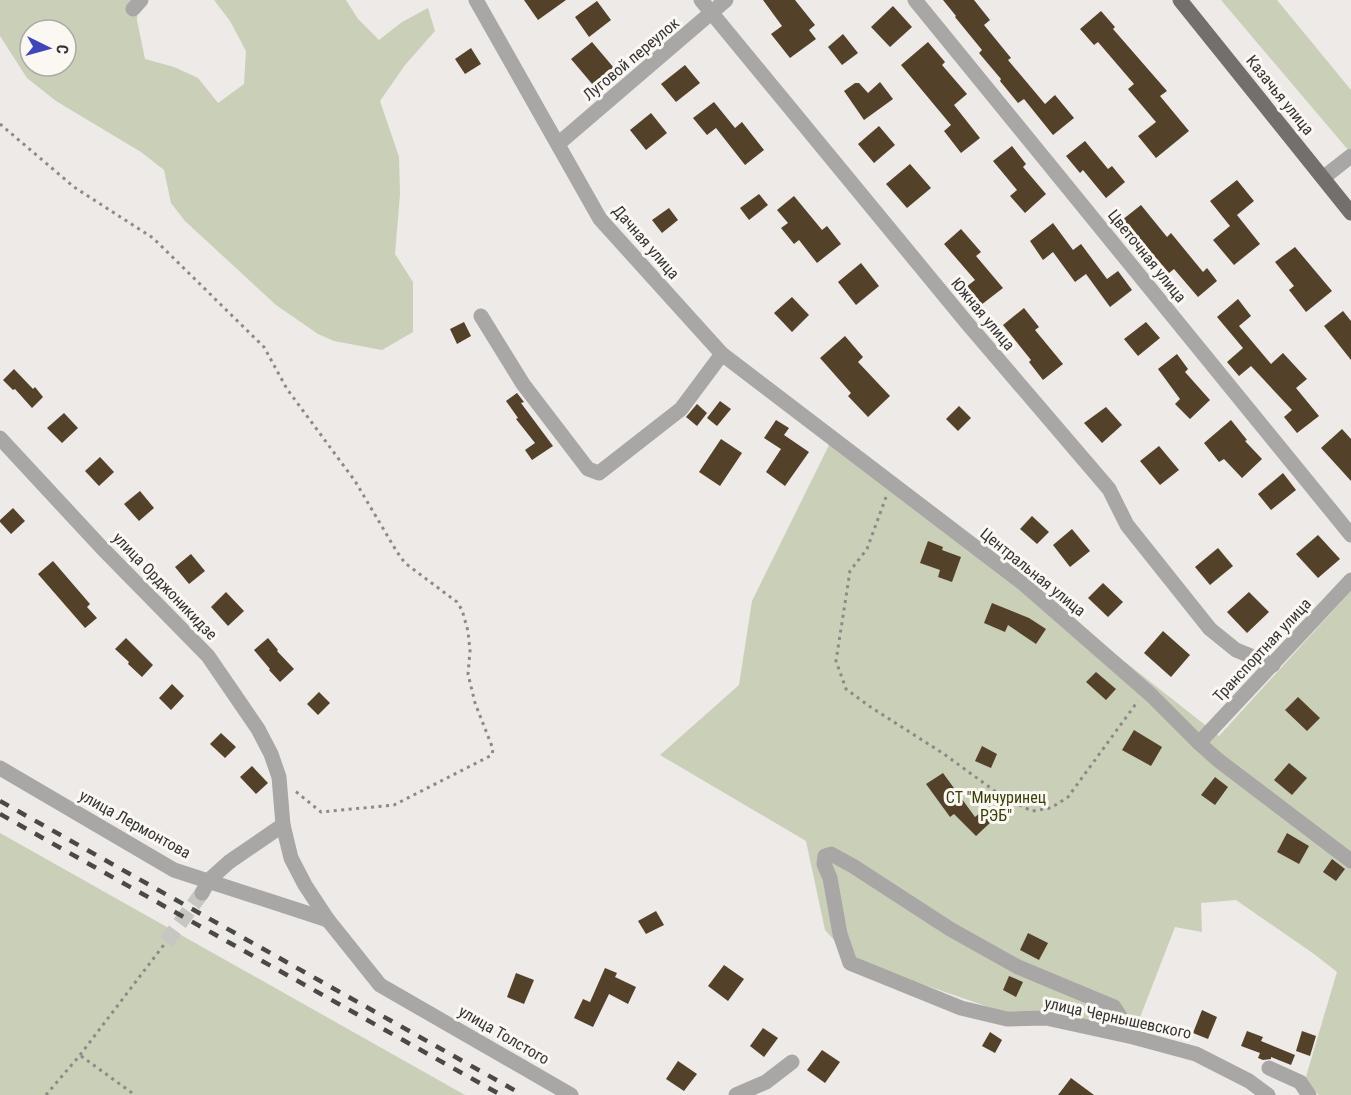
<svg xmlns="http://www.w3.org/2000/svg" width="1351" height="1095" viewBox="0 0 1351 1095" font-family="'Roboto Condensed',sans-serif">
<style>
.green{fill:#cacfb8;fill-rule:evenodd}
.building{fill:#54412a}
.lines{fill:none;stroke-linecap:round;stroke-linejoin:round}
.minor-tunnel{stroke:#c8c6c3;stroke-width:15;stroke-dasharray:15 8;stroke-linecap:butt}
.path{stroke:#8c8a88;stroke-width:3;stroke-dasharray:3 4.5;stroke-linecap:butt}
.minor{stroke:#a9a7a6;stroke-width:15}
.major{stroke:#726f6d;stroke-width:15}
.rail{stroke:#4a4948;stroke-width:4.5;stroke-dasharray:10 10;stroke-linecap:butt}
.labels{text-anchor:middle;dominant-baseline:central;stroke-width:6;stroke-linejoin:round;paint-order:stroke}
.street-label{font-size:16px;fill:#363534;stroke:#fbf8f4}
.park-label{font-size:16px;fill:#383f07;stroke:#fbf8f4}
</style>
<rect width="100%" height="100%" fill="#edeae7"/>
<g class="green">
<path d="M0 0H138L137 20 145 59 174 67 198 78 218 103 244 84 246 51 230 21 214 0H346L358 19 379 40 402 22 428 8 435 31 405 65 380 101 399 157 400 194 395 254 413 282V332L382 350 334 341 318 334 276 305 185 221 171 203 164 170 141 152 56 101 27 78 0 36ZM30 30H66V66H30Z"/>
<path d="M1221 0H1277L1351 90V149L1349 151Z"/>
<path d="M835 433 1219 736 1351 591V1095H1319L1305 1080 1337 972 1314 954 1236 900 1201 903 1202 932 1175 927 1134 1033 1003 1012 852 960 825 930 806 841 660 755 739 685 752 601Z"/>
<path d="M0 833 465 1095H0Z"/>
</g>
<g class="building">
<path d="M524 0H566L538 20Z"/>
<path d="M763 0H795L815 25 809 30 816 39 790 58 771 34 782 26Z"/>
<path d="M943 0H974L990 20 984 25 1011 58 1008 60 1045 104 1055 95 1074 118 1053 135 1024 99 1018 103 1000 81 1001 79 979 53 982 50 955 17 956 16Z"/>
<path d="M597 1 611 20 589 37 575 17Z"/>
<path d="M893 6 912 27 890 47 871 27Z"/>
<path d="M1101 11 1115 27 1113 29 1167 91 1160 96 1189 131 1156 158 1138 136 1156 122 1128 89 1134 84 1098 42 1094 45 1080 29Z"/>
<path d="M843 34 858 53 842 65 828 47Z"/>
<path d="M592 42 614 68 593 85 571 59Z"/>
<path d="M928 42 945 62 942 65 967 94 954 105 980 138 961 153 944 131 951 125 901 65Z"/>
<path d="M471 48 481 64 465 74 455 59Z"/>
<path d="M685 65 700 83 676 102 661 84Z"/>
<path d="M880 82 893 99 864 120 844 91 855 83H859L868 93Z"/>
<path d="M714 102 735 128 742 122 764 150 745 165 716 128 707 135 693 118Z"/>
<path d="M651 113 667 133 646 150 630 130Z"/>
<path d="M879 126 895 145 874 163 858 144Z"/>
<path d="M1085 141 1108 169 1112 166 1125 182 1106 198 1083 170 1080 173 1066 156Z"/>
<path d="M1012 146 1026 164 1023 167 1046 194 1025 213 1010 196 1017 190 993 161Z"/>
<path d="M910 164 931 188 907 208 886 184Z"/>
<path d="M1237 180 1254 201 1237 215 1260 244 1234 265 1213 240 1230 226 1210 201Z"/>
<path d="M759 194 768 205 749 220 740 208Z"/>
<path d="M794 196 822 230 827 226 841 244 817 263 799 240 794 244 781 228 788 223 777 210Z"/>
<path d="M1141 205 1167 237 1171 233 1203 272 1207 268 1217 281 1198 297 1174 269 1169 273 1139 238 1133 243 1117 224Z"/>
<path d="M669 208 678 220 662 233 652 220Z"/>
<path d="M1053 223 1073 250 1081 244 1107 279 1118 271 1132 290 1110 307 1086 274 1075 282 1053 252 1043 260 1030 241Z"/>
<path d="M961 229 981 252 976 256 1003 288 981 305 966 287 975 280 944 244Z"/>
<path d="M1295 247 1332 291 1306 312 1289 290 1294 286 1275 262Z"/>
<path d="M861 263 879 286 856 305 838 282Z"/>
<path d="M792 297 809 315 792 332 774 313Z"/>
<path d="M1238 299 1251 316 1239 326 1271 364 1283 353 1307 379 1296 388 1319 416 1297 433 1284 417 1292 410 1251 366 1239 376 1227 362 1243 348 1217 317Z"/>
<path d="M1024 308 1039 327 1035 330 1063 364 1043 380 1029 362 1031 360 1003 325Z"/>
<path d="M1343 311 1351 321V360L1324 326Z"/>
<path d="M464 322 471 336 457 344 450 329Z"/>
<path d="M1146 322 1160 338 1138 356 1124 339Z"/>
<path d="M845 336 863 357 858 362 890 396 868 417 848 396 851 393 820 358Z"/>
<path d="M1177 354 1188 369 1185 372 1210 400 1190 419 1175 404 1180 399 1158 369Z"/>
<path d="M14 369 33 389 35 387 43 397 32 408 15 389 13 390 3 380Z"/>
<path d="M517 393 524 402 521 403 553 446 532 460 525 450 535 443 516 419 518 418 506 401Z"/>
<path d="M720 401 731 409 717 426 707 418Z"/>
<path d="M697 404 707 413 697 426 686 417Z"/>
<path d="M959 406 971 418 958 431 946 419Z"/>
<path d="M1106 407 1122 425 1102 443 1084 423Z"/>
<path d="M64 413 78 428 62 443 47 428Z"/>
<path d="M776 420 789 428 784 435 809 452 785 486 766 472 781 449 764 438Z"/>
<path d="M1231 420 1247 440 1245 441 1262 459 1242 478 1224 459 1219 462 1204 443Z"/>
<path d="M1342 429 1351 439V481L1321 448Z"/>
<path d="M721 439 742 453 720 486 699 472Z"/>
<path d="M1159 446 1179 470 1160 485 1140 461Z"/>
<path d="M100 457 114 472 99 486 85 471Z"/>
<path d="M1283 473 1296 490 1271 510 1258 494Z"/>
<path d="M140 491 154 508 139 521 124 504Z"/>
<path d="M13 508 25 521 11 534 0 522V520Z"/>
<path d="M1032 516 1049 532 1037 544 1020 529Z"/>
<path d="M1072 529 1090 551 1070 567 1053 545Z"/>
<path d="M1318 535 1340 559 1318 578 1296 554Z"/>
<path d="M928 541 943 547 942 550 961 557 952 582 938 577 940 570 920 563Z"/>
<path d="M1218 548 1233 566 1210 585 1195 567Z"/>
<path d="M191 554 205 571 189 584 175 567Z"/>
<path d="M53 561 90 604 87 607 97 618 85 628 38 574Z"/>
<path d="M1103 583 1123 602 1108 617 1088 598Z"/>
<path d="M226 592 244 611 228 626 211 607Z"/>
<path d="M1249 592 1269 612 1247 633 1227 612Z"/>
<path d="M992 603 1029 618 1046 629 1036 644 1008 625 1005 632 984 623Z"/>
<path d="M1163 631 1190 655 1171 677 1144 653Z"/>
<path d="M126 638 153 665 142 677 128 664 129 662 115 649Z"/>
<path d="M268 638 278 650 277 651 294 669 280 682 269 670 270 669 254 650Z"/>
<path d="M1096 672 1116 689 1106 700 1086 682Z"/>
<path d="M172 684 184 696 171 710 159 698Z"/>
<path d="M319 692 330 703 318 715 307 704Z"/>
<path d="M1298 697 1320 718 1307 731 1285 710Z"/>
<path d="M1134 730 1162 747 1151 766 1122 750Z"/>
<path d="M221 733 236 747 225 758 210 744Z"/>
<path d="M982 746 997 754 991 768 975 761Z"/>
<path d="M1289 763 1307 778 1292 795 1274 780Z"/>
<path d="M252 766 268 783 256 794 240 777Z"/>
<path d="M943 773 975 817 981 812 991 822 976 836 954 814 950 817 926 784Z"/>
<path d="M1215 777 1228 787 1215 805 1201 795Z"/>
<path d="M1287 833 1309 846 1299 864 1277 852Z"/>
<path d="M1332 859 1345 869 1336 881 1323 872Z"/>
<path d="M656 911 664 925 646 934 638 921Z"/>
<path d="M1028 933 1048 943 1039 960 1020 950Z"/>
<path d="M724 965 744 979 728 1001 708 986Z"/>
<path d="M605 968 617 973 615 977 636 987 628 1004 609 994 593 1027 574 1018 583 999 590 1002Z"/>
<path d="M516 973 534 980 524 1004 507 997Z"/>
<path d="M1009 976 1023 982 1016 997 1003 990Z"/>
<path d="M1202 1010 1217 1017 1208 1039 1193 1033Z"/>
<path d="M763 1028 778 1038 764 1057 750 1046Z"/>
<path d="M1247 1031 1263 1037 1261 1041 1295 1055 1291 1065 1271 1057V1059L1263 1060 1258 1058 1260 1053 1241 1046Z"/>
<path d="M1302 1031 1316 1036 1310 1056 1296 1051Z"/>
<path d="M990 1032 1002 1040 995 1053 982 1046Z"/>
<path d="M822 1050 840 1062 825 1083 807 1070Z"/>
<path d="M678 1061 697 1074 684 1091 666 1079Z"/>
<path d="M1071 1078 1094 1095H1058Z"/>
</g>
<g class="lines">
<path class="minor-tunnel" d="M166 942 202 893"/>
<g class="path">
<path d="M0 124 74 187 153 238 264 347 287 389 355 481 397 552 405 563 457 602 462 610 468 631 470 651 468 674 475 703 493 749 492 755 394 805 321 812 294 790"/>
<path d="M886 497 867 549 850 571 836 661 846 689 869 706 944 754 1003 797 1032 811 1051 808 1068 797 1138 701"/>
<path d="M81 1056 135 1095"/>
<path d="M46 1095 80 1055 166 942"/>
</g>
<g class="minor">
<path d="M476 0 600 219 722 354 1025 585 1151 695 1199 743 1218 760 1351 861"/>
<path d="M701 0 967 323 1109 489 1127 525 1210 629 1236 650 1273 665"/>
<path d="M915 0 1351 535"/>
<path d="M133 9 141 0"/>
<path d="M558 144 726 0"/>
<path d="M1323 178 1351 156"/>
<path d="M481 316 523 384 588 469 599 473 681 409 722 354"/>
<path d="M0 438 102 548 208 656 258 729 271 754 279 777 283 825 291 858 305 885 328 920 380 985 571 1095"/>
<path d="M1199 743 1351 580"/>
<path d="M0 768 174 870 328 920"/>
<path d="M202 893 209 880 229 862 283 825"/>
<path d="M1133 1037 1114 1007 1018 967 950 929 853 866 831 854 825 856 824 864 830 878 840 934 850 963 961 1008 1007 1019 1046 1018 1133 1037 1196 1054 1249 1081 1268 1095"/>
<path d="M1269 1068 1300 1082 1309 1095"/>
<path d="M736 1095 766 1082 792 1062"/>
</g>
<path class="major" d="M1180 0 1351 213"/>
<g class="rail">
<path d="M0 801 523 1095"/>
<path d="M0 814 501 1095"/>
</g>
</g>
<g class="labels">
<g class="street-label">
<text transform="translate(631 59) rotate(-40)">Луговой переулок</text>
<text transform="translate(1280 95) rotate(51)">Казачья улица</text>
<text transform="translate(646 242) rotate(49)">Дачная улица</text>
<text transform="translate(1147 256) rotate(51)">Цветочная улица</text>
<text transform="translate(983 314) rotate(50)">Южная улица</text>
<text transform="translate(1033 572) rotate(39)">Центральная улица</text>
<text transform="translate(165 586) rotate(46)">улица Орджоникидзе</text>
<text transform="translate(1262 650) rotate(-47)">Транспортная улица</text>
<text transform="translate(135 824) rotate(29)">улица Лермонтова</text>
<text transform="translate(1118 1018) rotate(12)">улица Чернышевского</text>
<text transform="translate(504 1035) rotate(30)">улица Толстого</text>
</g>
<g class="park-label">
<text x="996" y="797">СТ "Мичуринец<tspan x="996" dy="18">РЭБ"</tspan></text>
</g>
</g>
<g transform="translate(48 48) rotate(95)"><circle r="28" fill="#fbf8f4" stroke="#acaaa7" stroke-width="1.5"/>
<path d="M0-4.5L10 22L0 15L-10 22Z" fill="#4046ba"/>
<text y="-9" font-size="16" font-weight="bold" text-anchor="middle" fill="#363534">С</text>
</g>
</svg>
